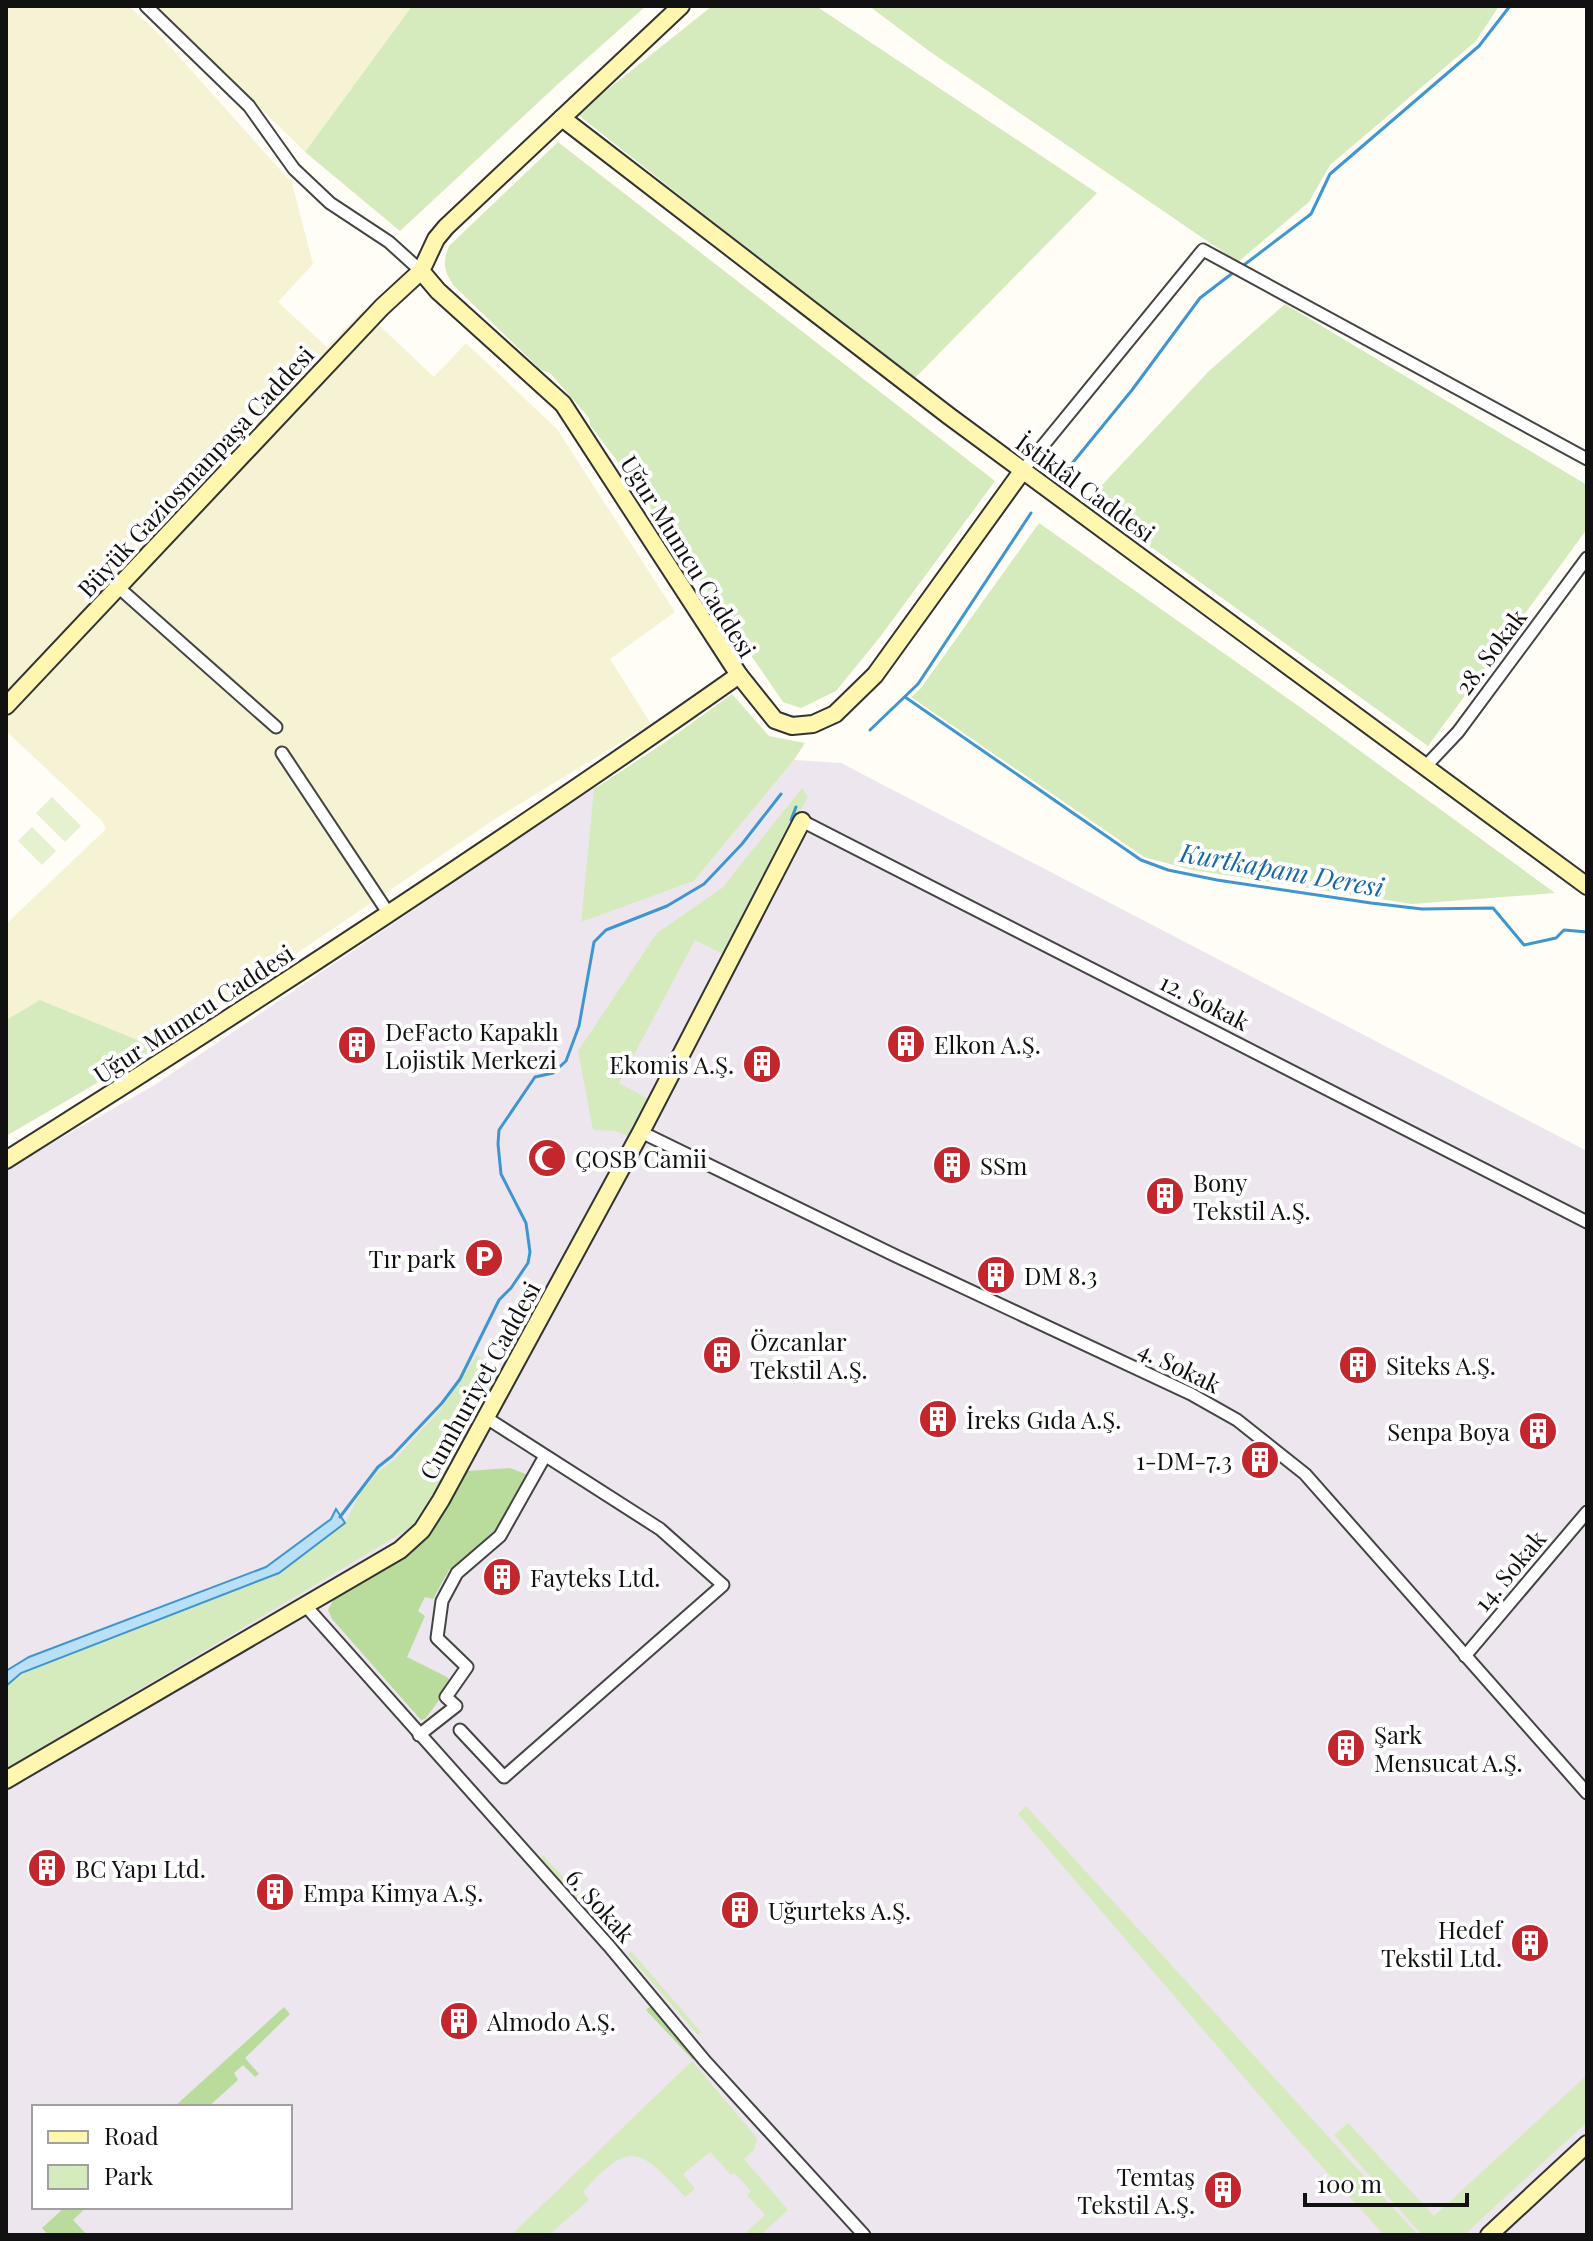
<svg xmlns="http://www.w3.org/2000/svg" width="1593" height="2241" viewBox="0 0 1593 2241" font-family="'Playfair Display',serif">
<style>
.industrial{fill:#eee6ef;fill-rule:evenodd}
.farmland{fill:#f6f3d4}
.green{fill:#d5ebbd}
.forest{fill:#b9dc9c}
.pitch{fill:#e6f2cf}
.water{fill:#b9e0f7;stroke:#3f96cf;stroke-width:2}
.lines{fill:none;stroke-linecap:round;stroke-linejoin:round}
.stream{stroke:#3f96cf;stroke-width:3}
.street-casing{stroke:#444;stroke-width:15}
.secondary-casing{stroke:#333;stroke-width:20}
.street{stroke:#fff;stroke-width:11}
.secondary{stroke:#fff6b0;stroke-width:16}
.labels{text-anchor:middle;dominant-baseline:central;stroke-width:8;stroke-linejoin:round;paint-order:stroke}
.street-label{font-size:24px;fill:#111;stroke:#fff}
.poi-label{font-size:24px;fill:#111;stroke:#fff;text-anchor:start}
.water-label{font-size:26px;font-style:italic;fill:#1768a6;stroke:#fff}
</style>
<rect width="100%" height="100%" fill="#fffdf5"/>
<path class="industrial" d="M794 760 841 763 1587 1151V2235H6V1169L153 1086 597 786 581 921 694 881ZM34 2107H290V2207H34Z"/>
<g class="farmland">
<path d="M6 6H129L158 33 292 183 313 264 278 302 327 347 363 310 434 377 466 343 557 429 675 612 610 659 651 724 495 819 157 1048 40 1000 6 1020V924L106 829 102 821 6 731Z"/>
<path d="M157 6H412L305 152Z"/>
</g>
<g class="green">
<path d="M412 6H646L558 84 400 231 305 152Z"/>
<path d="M712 6H816L1097 193 913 380 577 114Z"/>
<path d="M869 6H1499L1476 41 1330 165 1309 202 1238 262 929 51Z"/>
<path d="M558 142 995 481 880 637 836 691 801 708 783 702 630 478 590 425 589 418 550 373 541 370 454 286C444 271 442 264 449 246Z"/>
<path d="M1285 304 1587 485V529L1428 746 1087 501 1209 371Z"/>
<path d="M1039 523 1297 705 1555 893 1412 904 1192 870 1144 857 911 697 921 688Z"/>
<path d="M732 694 769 736 805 743 794 760 694 881 581 922 594 789 664 743Z"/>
<path d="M802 788 808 797 723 954 695 940 619 1083 648 1099 628 1136 616 1131 593 1130 578 1051 657 933 722 888Z"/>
<path d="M40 1000 157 1048 6 1136V1020Z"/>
<path d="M477 1355 501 1371 431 1501 412 1527 6 1769V1686L21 1673 279 1573 345 1523 360 1493 378 1472 395 1459 441 1409Z"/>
<path d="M1026 1806 1418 2235H1384L1296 2138 1018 1814Z"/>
<path d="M543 1855 598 1916 596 1920 541 1858Z"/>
<path d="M631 1951 701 2032 698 2035 628 1955Z"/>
<path d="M692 2061 757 2138 754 2150 744 2159 788 2210 761 2235H748L746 2232 765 2215 747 2195 751 2191 734 2173 731 2175 710 2152 683 2174 695 2189 685 2197C640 2149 631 2138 583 2192L589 2200 549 2235H511Z"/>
<path d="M1587 2075V2122L1464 2235H1422L1334 2135 1348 2123 1434 2216Z"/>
</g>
<g class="forest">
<path d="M510 1468 528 1475 529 1478 501 1523 463 1564 449 1570 433 1599 425 1597 418 1611 425 1616 407 1657 447 1677 452 1683 425 1719 421 1720 332 1619 328 1610 335 1597 397 1560 427 1536 467 1471Z"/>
<path d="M652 2005 698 2055 693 2060 646 2010Z"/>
<path d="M284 2007 290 2014 245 2058 259 2074 255 2077 243 2065 234 2073 238 2080 208 2107H174Z"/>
<path d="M65 2207H87L73 2220 87 2235H48L42 2228Z"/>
</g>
<g class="pitch">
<path d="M52 797 81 826 65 842 36 813Z"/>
<path d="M32 827 56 851 42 865 18 841Z"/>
</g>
<path class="water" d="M336 1509 345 1523 279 1573 21 1673 6 1686V1671L29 1657 266 1567 331 1519Z"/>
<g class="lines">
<g class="stream">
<path d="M1240 268 1311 214 1330 174 1479 46 1510 6"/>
<path d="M1061 477 1132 390 1200 298 1234 272"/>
<path d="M905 697 1141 860 1168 870 1217 880 1371 903 1422 909 1493 908 1524 945 1556 938 1564 930 1587 932"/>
<path d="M870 730 918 684 1031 513"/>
<path d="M791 820 796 807"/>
<path d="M340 1517 378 1467 392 1456 442 1403 460 1379 499 1300 511 1288 528 1263 530 1252 526 1223 501 1174 498 1144 499 1130 535 1077 553 1073 566 1061 579 1026 594 942 606 930 667 906 704 884 742 844 781 794"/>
</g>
<g class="street-casing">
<g id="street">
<path d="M146 6 249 106 294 169 330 203 389 242 421 271"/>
<path d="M1023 470 1203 250 1587 459"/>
<path d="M118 587 276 727"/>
<path d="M282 753 389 914"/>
<path d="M1425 767 1458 732 1587 558"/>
<path d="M802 821 1587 1222"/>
<path d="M641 1132 896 1256 1191 1394 1237 1420 1305 1474 1587 1793"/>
<path d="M304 1604 609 1946 705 2061 864 2235"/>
<path d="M1465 1656 1587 1512"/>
<path d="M460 1730 504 1777 723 1585 660 1529 485 1417"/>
<path d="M419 1735 456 1706 446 1697 467 1667 437 1638 442 1601 457 1573 500 1536 545 1456"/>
</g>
</g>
<g class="secondary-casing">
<g id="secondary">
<path d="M681 6 446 227 436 239 421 271 438 291 563 404 739 675 775 720 792 726 813 724 835 714 875 675 1023 470"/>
<path d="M562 118 949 416 1587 886"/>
<path d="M6 706 382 307 421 271"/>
<path d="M6 1160C254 1004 499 844 739 675"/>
<path d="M6 1780 400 1550 422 1530 441 1500 641 1132 802 821"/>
<path d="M1489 2235 1587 2144"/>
</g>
</g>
<use href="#street" class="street"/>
<use href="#secondary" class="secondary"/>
</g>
<defs>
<g id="building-disc" transform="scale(2)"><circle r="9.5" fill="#c4262e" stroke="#fff"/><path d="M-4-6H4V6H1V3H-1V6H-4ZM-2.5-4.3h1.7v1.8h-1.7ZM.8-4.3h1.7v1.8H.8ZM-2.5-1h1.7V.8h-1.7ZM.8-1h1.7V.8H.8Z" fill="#fff"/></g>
<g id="mosque-disc" transform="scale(2)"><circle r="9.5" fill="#c4262e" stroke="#fff"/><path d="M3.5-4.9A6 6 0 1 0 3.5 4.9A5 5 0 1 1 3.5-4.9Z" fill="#fff"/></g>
<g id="parking-disc" transform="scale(2)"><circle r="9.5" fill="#c4262e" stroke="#fff"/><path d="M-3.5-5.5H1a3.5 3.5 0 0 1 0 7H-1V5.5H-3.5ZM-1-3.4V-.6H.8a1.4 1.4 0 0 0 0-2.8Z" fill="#fff"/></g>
</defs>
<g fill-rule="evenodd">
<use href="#building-disc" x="906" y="1044"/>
<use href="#building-disc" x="357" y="1045"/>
<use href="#building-disc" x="762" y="1064"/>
<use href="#mosque-disc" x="547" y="1158"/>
<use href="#building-disc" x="952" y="1165"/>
<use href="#building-disc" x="1165" y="1196"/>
<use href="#parking-disc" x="484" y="1258"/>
<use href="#building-disc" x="996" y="1275"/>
<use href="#building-disc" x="722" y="1355"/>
<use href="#building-disc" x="1358" y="1365"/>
<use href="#building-disc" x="938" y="1419"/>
<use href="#building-disc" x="1538" y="1431"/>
<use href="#building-disc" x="1260" y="1460"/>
<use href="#building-disc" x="502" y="1577"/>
<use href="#building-disc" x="1346" y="1748"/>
<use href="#building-disc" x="47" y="1868"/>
<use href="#building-disc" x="275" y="1892"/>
<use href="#building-disc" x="740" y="1910"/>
<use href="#building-disc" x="1530" y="1943"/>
<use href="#building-disc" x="459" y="2021"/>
<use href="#building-disc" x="1223" y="2190"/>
</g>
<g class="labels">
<g class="street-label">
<text transform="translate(195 471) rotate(-47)">Büyük Gaziosmanpaşa Caddesi</text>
<text transform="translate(1086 487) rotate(36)">İstiklâl Caddesi</text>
<text transform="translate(689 556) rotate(58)">Uğur Mumcu Caddesi</text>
<text transform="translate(1490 651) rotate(-53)">28. Sokak</text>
<text transform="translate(1205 1001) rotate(27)">12. Sokak</text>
<text transform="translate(193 1013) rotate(-33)">Uğur Mumcu Caddesi</text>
<text transform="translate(1180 1366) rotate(26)">4. Sokak</text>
<text transform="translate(479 1380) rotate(-61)">Cumhuriyet Caddesi</text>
<text transform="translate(1509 1570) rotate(-50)">14. Sokak</text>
<text transform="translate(601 1905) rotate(48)">6. Sokak</text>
</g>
<g class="poi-label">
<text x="385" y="1031">DeFacto Kapaklı<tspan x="385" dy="28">Lojistik Merkezi</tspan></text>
<text x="934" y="1044">Elkon A.Ş.</text>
<text x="734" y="1064" text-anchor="end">Ekomis A.Ş.</text>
<text x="575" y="1158">ÇOSB Camii</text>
<text x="980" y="1165">SSm</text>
<text x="1193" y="1182">Bony<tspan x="1193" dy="28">Tekstil A.Ş.</tspan></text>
<text x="456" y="1258" text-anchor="end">Tır park</text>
<text x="1024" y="1275">DM 8.3</text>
<text x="750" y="1341">Özcanlar<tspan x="750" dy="28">Tekstil A.Ş.</tspan></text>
<text x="1386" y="1365">Siteks A.Ş.</text>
<text x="966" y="1419">İreks Gıda A.Ş.</text>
<text x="1510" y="1431" text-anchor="end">Senpa Boya</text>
<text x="1232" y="1460" text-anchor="end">1-DM-7.3</text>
<text x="530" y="1577">Fayteks Ltd.</text>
<text x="1374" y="1734">Şark<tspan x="1374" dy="28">Mensucat A.Ş.</tspan></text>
<text x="75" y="1868">BC Yapı Ltd.</text>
<text x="303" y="1892">Empa Kimya A.Ş.</text>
<text x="768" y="1910">Uğurteks A.Ş.</text>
<text x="1502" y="1929" text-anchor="end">Hedef<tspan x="1502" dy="28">Tekstil Ltd.</tspan></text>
<text x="487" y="2021">Almodo A.Ş.</text>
<text x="1195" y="2176" text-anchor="end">Temtaş<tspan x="1195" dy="28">Tekstil A.Ş.</tspan></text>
</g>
<g class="water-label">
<text transform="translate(1282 869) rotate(10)">Kurtkapanı Deresi</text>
</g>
</g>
<rect width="1593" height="2241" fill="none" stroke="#111111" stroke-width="16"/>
<rect x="32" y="2105" width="260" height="104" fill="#ffffff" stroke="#a0a0a0" stroke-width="2"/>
<rect x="48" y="2131" width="40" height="12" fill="#fff6b0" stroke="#a0a0a0" stroke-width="2"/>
<text x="104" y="2145" font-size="24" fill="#111111">Road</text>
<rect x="48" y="2165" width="40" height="24" fill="#d5ebbd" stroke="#a0a0a0" stroke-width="2"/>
<text x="104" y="2185" font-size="24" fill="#111111">Park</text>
<path d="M1305 2193v12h162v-12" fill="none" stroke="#111111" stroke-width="4"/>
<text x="1317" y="2193" font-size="24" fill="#111111" stroke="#ffffff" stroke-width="6" paint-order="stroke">100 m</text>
</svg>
